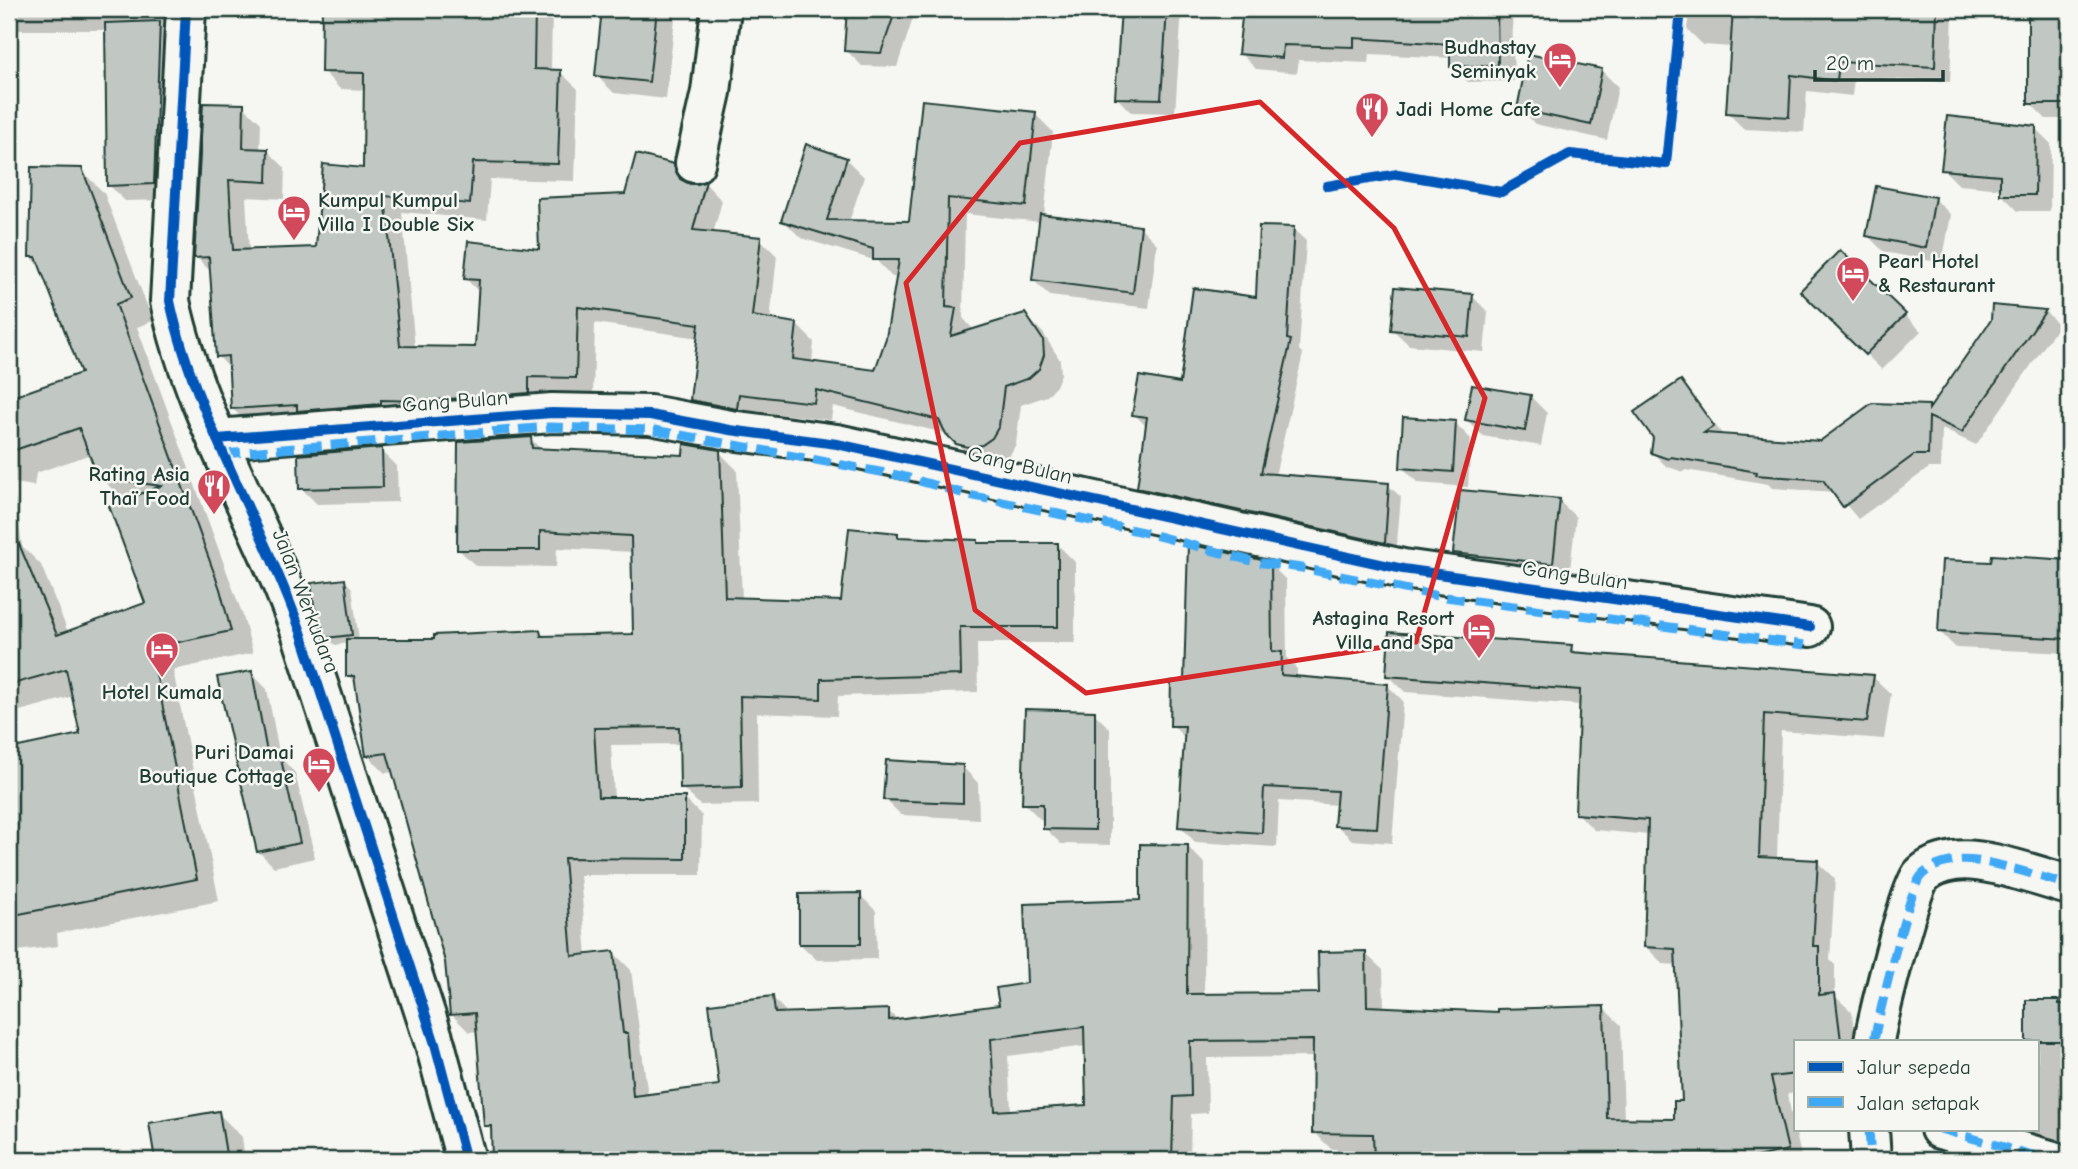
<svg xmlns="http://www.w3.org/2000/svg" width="2078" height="1169" viewBox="0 0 2078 1169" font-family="'Comic Neue',sans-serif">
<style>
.shadow{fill:#0003;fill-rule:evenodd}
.building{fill:#c1c8c3;stroke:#1f3d34;stroke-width:2;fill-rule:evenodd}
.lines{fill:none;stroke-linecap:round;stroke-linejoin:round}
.minor-casing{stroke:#1f3d34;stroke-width:44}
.minor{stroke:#f6f6f2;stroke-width:38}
.quiet{stroke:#3fa9f5;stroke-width:9;stroke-dasharray:18 9;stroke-linecap:butt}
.cycleway-casing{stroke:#f6f6f2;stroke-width:15}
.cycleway{stroke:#0057b8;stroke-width:10}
.marked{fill:none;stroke:#d62828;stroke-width:5;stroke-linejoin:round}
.labels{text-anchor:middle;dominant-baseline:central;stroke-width:5;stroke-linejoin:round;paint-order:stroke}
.poi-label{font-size:21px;font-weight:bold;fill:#1f3d34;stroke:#f6f6f2;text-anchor:end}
.street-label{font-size:21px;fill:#1f3d34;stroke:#f6f6f2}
</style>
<rect width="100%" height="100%" fill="#f6f6f2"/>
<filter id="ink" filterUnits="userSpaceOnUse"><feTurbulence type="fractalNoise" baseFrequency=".0143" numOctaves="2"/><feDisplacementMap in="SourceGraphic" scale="14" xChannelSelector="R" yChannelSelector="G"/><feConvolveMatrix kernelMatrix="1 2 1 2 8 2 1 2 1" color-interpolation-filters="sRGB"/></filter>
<g filter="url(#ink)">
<g class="shadow">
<path d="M9 9H175L170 200 125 201 109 185 107 30H16L9 23Z"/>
<path d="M324 9H552L551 71 560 72 578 89 575 181 490 179 487 220 402 212 415 348 477 349 480 293 465 278 541 251 673 165 692 186 705 183 722 201 713 234 760 239 777 256 770 321 796 324 814 342 812 363 876 372 888 338 898 277H892L877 261 801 238 783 220 846 159 864 177 849 222 911 223 1035 114 1053 132 1044 216 1141 228 1157 244 1149 308 1050 296 1033 280 1041 222 965 214 963 318 972 328V331L1025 315 1043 333 1060 360 1061 374 1056 386 1047 396 1021 405 1016 444 1010 455 1000 462 975 461 948 434 833 406 831 420 756 411 754 425 709 417 692 400 699 338 595 323 593 395 546 394V410L250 426 232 408 230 369 218 356 212 273 196 257 243 106 261 123 260 150H267L285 168 284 199 246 197 249 251 318 249 365 170 366 90 340 89 323 71Z"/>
<path d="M604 9H676L666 99 614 93 596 75Z"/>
<path d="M765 9H916L897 67 862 66 846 50 848 12Z"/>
<path d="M1123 9H1182L1175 113 1131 112 1117 98Z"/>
<path d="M1245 9H1512L1514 81 1468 82 1452 66V58L1370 54 1369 63 1299 60 1297 73 1256 69 1240 53Z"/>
<path d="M1663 9H1683L1682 12Z"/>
<path d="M1689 9H1946L1953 16 1950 82 1854 78 1852 96 1807 91 1804 132 1744 129 1728 113 1732 47 1703 45 1687 29Z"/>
<path d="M2030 10H2069V119H2046L2030 103Z"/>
<path d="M1529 57 1602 71 1618 87 1607 140 1535 124 1519 108Z"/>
<path d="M2035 128 2051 144 2050 211H2018L2002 195V189L1959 185 1943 169Z"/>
<path d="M81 170 104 193 153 321 137 327 242 613 253 653 173 670 219 901 57 933 58 946 9 952V751L83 735 74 696 9 714V484L16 501 22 546 41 565 68 632 147 604 129 500 122 499 99 476 91 454 36 473 34 486 9 482V400L83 374 42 268 30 256Z"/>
<path d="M1935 199 1951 215 1942 263 1884 252 1868 236Z"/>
<path d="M1293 229 1306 241 1299 350 1303 354 1275 476 1388 485 1401 497 1396 554 1152 500 1139 487 1146 426 1134 414 1182 385 1258 299Z"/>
<path d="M1840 253 1921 331 1882 370 1802 291Z"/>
<path d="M1472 296 1488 312 1484 352 1409 345 1392 329Z"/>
<path d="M1994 307 2046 312 2059 325 1976 445 1942 429 1941 468H1929L1858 519 1835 492 1772 488 1768 484 1686 470 1683 472 1666 466 1652 452 1680 382 1724 436 1821 443 1928 407 1931 410 1992 321Z"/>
<path d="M1531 397 1547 413 1541 446 1483 436 1467 420Z"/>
<path d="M1455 423 1471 439 1468 487 1418 483 1402 467Z"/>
<path d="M530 438 542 450 684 457 719 452 737 470 742 599 843 603 897 535 901 539 977 541 981 545H1058L1075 562V643H977L978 692 838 696 837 716 757 713 758 804 700 805 682 788 681 744 611 745 614 798 685 799 702 816 701 875H580L587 956 614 953 631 970 648 1096 721 1087 773 998 789 1015 888 1011 898 1020 1001 1006 1141 901 1187 846 1205 864 1204 996 1321 994 1365 953 1383 970 1384 1008 1499 1014 1603 1008 1621 1025 1624 1120 1676 1121 1684 1102 1678 965 1663 964 1646 947 1650 835 1594 830 1577 813 1581 705 1405 692 1388 675 1571 647 1579 655 1873 677 1891 694 1884 739 1781 731 1777 860 1817 862 1835 879 1830 960 1835 965V996L1852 1012 1855 1041H1796V1093L1787 1094 1802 1160H1337V1149H1331L1314 1132 1315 1057 1207 1058 1208 1113 1191 1114 1190 1160H493V1132L486 1125 478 1031 469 1032 451 1014 447 962 394 772 385 773 367 755 357 684 348 676V643L335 645 327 637 344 580 352 588 359 641H436L540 631 546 638 635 636 633 552 557 548 556 567 476 566 458 549ZM1086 1046 1088 1107 1011 1111 1008 1056Z"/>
<path d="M381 450 397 466 398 502 317 504 301 488Z"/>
<path d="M1559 501 1576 517 1569 579 1471 569 1455 553Z"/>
<path d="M1993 557 2069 562V653L1956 648 1940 632 1993 564Z"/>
<path d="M1270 564 1286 580 1287 658 1297 669V678L1387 685 1403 701 1392 843 1352 840 1336 825 1338 805 1279 801 1277 847 1195 842 1180 826 1186 739 1172 725 1185 683Z"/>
<path d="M251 673 267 689 280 757 295 773 315 858 274 867 258 851Z"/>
<path d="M1094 713 1110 729V845L1061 844 1045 828V820L1040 819 1024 803Z"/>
<path d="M962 766 978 783 979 819 901 815 885 799Z"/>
<path d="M860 895 876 911 877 959 817 960 800 944Z"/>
<path d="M2028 1001 2058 1002 2062 1006H2069V1142L2031 1141 1987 1129H2038V1041H2028Z"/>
<path d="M218 1113 242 1137 245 1160H157L151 1124Z"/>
</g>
<g class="building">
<path d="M322 9H535L534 69 561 70 558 164 473 162 470 204 385 196 400 346 475 347 479 280 464 279 468 241 539 249 537 198 625 194 636 154 674 164 680 179 690 184 706 181 693 230 761 237 752 316 797 323 793 359 875 370 886 338 899 260H873V249L781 221 806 144 847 158 827 220 909 221 922 100 1036 112 1026 206 948 198 946 307 956 308 951 336 1025 313 1043 340 1044 355 1039 369 1029 378 1004 387 999 426 992 438 982 445 968 447 956 444 946 434 939 420 816 390 814 403 739 394 737 409 690 400 699 324 578 307 576 378 529 377V393L422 401 381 400V404L297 411V405L231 409 228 356 216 357 209 257 194 258 203 103 244 104 243 148 268 149 267 182 229 180 233 250 316 247 323 164 363 168 364 73 321 72Z"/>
<path d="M602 9H657L649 82 595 76Z"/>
<path d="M847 9H896L881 53 844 51Z"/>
<path d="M1121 9H1167L1161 99 1115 98Z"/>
<path d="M1243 9H1497L1498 65 1450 67V44L1354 38V47L1283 45 1282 58 1238 54Z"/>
<path d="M1733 9H1937L1935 67 1839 62 1837 81 1791 75 1789 117 1726 113Z"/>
<rect x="2028" y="9" width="41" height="95"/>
<path d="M160 21 154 184 107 186 105 23Z"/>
<path d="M1528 54 1602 69 1591 125 1517 109Z"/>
<path d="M1947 116 2036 126 2035 195H2000V175L1941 170Z"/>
<path d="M31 167 82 168 131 298 116 304 220 589 231 631 151 648 197 879 9 916V749L80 734 66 669 9 685V520L57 635 145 603 109 506 161 486 98 477 79 428 9 452V398L81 373 36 257H29Z"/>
<path d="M1876 186 1935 197 1926 248 1866 236Z"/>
<path d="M1040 214 1141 226 1133 293 1032 280Z"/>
<path d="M1259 226 1294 227 1287 339 1291 340 1261 473 1389 483 1385 543 1137 488 1147 417 1132 415 1139 376 1180 383 1193 288 1256 297Z"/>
<path d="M1840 250 1906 314 1865 355 1800 291Z"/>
<path d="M1395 287 1473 294 1469 337 1391 330Z"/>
<path d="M1992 305 2046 310 1962 432 1929 417 1928 455H1914L1843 507 1823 480 1756 475 1757 472 1671 457 1668 459 1651 453 1653 438 1634 412 1681 380 1714 426 1704 433 1820 441 1872 403 1929 405V409L1991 320Z"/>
<path d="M1472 385 1531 395 1525 431 1465 420Z"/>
<path d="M1403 417 1456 421 1453 472 1400 468Z"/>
<path d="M531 437 532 448 683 455 684 444 720 450 725 597 841 601 849 528 898 533V537L978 540V543H1058V627H960L961 675 821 679V699L740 696 742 787 680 789 679 727 594 728 598 797H685V859L564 858 572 956 614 951 623 1033H628L633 1096 719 1085 709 1004 773 996 775 1013 889 1009V1020L999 1005 996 988 1027 983 1024 904 1140 900V844L1188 845 1187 994 1319 993 1318 952 1366 951 1367 1006 1497 1012V1009L1604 1006 1607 1118 1674 1119V1101H1682L1675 949 1644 947 1648 820 1575 814 1580 690 1386 676 1389 632 1572 645 1571 652 1874 675 1867 722 1764 714 1759 857 1818 860 1813 946H1819V995L1835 993 1841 1041H1796V1074L1771 1077 1788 1150 1743 1160H1728L1726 1153 1632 1155V1159L1520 1157V1160H1487V1156L1374 1160 1373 1134 1312 1133 1313 1040 1190 1041 1191 1096 1174 1097 1172 1158 492 1160 491 1126H484L475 1013 450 1015 445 962 387 753 366 756 354 676H346V639H434V635L540 630 541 636 633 634 631 536 540 531V550H457L458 442ZM1084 1027 1086 1105 995 1111 991 1039Z"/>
<path d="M382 448 383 487 299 489 298 455Z"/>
<path d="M1460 490 1560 499 1553 564 1453 553Z"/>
<path d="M1188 544 1271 562 1272 651 1282 652 1281 675 1388 684 1377 828 1334 826 1337 791 1264 787 1262 833 1178 827 1185 726H1170L1171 681H1184Z"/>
<path d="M1992 555 2069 560V639L1938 632 1942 560 1991 562Z"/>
<path d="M345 579 352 635 326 638 314 605 311 583Z"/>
<path d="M252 671 268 758 280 755 300 843 257 852 217 677Z"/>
<path d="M1025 709 1095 711V830L1043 829V804H1022Z"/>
<path d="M886 760 963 765V803L883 800Z"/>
<path d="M861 893V944H799V894Z"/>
<path d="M2026 1000H2059V1004H2069V1041H2026Z"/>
<path d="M219 1111 227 1160H155L149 1123Z"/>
</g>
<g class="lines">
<g class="minor-casing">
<g id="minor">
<path d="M186 9 170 301C195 418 261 520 301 632L435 1044 466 1160"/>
<path d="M695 163 711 92 721 9"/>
<path d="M217 439 552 413 650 415 730 430 837 444 1403 569 1810 627"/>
<path d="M1874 1041C1878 1018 1909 889 1921 876 1929 867 1942 863 1954 861 1984 856 2039 877 2069 885"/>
<path d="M1869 1129 1871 1160"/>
<path d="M1940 1129 2050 1160"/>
</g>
</g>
<use href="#minor" class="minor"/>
<g class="quiet">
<path d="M223 454 550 427 654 430 902 476 965 494 1147 533 1255 562 1302 568 1438 596 1805 645"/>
<path d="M1874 1041C1878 1018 1909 889 1921 876 1929 867 1942 863 1954 861 1984 856 2039 877 2069 885"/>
<path d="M1869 1129 1871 1160"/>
<path d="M1940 1129 2050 1160"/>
</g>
<g class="cycleway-casing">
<g id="cycleway">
<path d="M186 9 170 301C195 418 261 520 301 632L435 1044 466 1160"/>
<path d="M1327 186 1398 174 1501 192 1570 154 1666 164 1681 9"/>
<path d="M217 439 552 413 650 415 730 430 837 444 1403 569 1810 627"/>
</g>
</g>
<use href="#cycleway" class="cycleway"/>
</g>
</g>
<path class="marked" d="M1260 102 1394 228 1485 398 1416 642 1086 693 975 610 906 283 1020 143Z"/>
<defs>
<g id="hotel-pin" transform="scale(1.75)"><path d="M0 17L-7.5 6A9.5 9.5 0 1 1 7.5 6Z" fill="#d1495b" stroke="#f6f6f2"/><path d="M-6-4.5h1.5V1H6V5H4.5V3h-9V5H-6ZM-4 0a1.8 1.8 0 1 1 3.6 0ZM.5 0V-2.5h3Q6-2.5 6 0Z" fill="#fff"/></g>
<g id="restaurant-pin" transform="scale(1.75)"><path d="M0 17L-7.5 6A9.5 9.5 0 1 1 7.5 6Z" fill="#d1495b" stroke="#f6f6f2"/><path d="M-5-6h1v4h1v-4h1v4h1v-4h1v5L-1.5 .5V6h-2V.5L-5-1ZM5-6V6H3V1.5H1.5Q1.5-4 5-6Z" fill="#fff"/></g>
</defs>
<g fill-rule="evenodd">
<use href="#hotel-pin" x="1560" y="59"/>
<use href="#restaurant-pin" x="1372" y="109"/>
<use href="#hotel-pin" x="294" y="212"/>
<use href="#hotel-pin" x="1853" y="273"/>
<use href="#restaurant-pin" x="214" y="486"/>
<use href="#hotel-pin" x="1479" y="630"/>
<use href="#hotel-pin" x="162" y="649"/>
<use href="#hotel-pin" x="319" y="764"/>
</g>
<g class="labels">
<g class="poi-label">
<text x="1536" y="47">Budhastay<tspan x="1536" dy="24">Seminyak</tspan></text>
<text x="1396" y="109" text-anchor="start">Jadi Home Cafe</text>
<text x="318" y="200" text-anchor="start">Kumpul Kumpul<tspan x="318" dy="24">Villa I Double Six</tspan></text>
<text x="1878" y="261" text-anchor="start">Pearl Hotel<tspan x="1878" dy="24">&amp; Restaurant</tspan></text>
<text x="190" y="474">Rating Asia<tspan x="190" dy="24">Thaï Food</tspan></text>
<text x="1454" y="618">Astagina Resort<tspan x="1454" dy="24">Villa and Spa</tspan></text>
<text x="162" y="692" text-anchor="middle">Hotel Kumala</text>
<text x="294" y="752">Puri Damai<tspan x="294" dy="24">Boutique Cottage</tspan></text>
</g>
<g class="street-label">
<text transform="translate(455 401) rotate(-4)">Gang Bulan</text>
<text transform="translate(1020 465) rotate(13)">Gang Bulan</text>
<text transform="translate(1575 575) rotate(8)">Gang Bulan</text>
<text transform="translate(306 601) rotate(69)">Jalan Werkudara</text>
</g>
</g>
<rect width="2078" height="1169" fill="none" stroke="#f6f6f2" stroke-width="35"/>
<rect x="18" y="18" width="2043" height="1134" fill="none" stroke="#1f3d34" stroke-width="2.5" filter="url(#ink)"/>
<rect x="1794" y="1040" width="245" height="91" fill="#f6f6f2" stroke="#a0aca6" stroke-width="2"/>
<rect x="1808" y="1062" width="35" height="10" fill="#0057b8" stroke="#a0aca6" stroke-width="2"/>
<text x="1857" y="1074" font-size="21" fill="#1f3d34">Jalur sepeda</text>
<rect x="1808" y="1097" width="35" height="10" fill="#3fa9f5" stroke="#a0aca6" stroke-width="2"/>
<text x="1857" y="1110" font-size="21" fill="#1f3d34">Jalan setapak</text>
<path d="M1815 70v10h128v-10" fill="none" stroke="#1f3d34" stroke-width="3.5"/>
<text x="1826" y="70" font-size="21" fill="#1f3d34" stroke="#f6f6f2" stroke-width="5" paint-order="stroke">20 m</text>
</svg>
